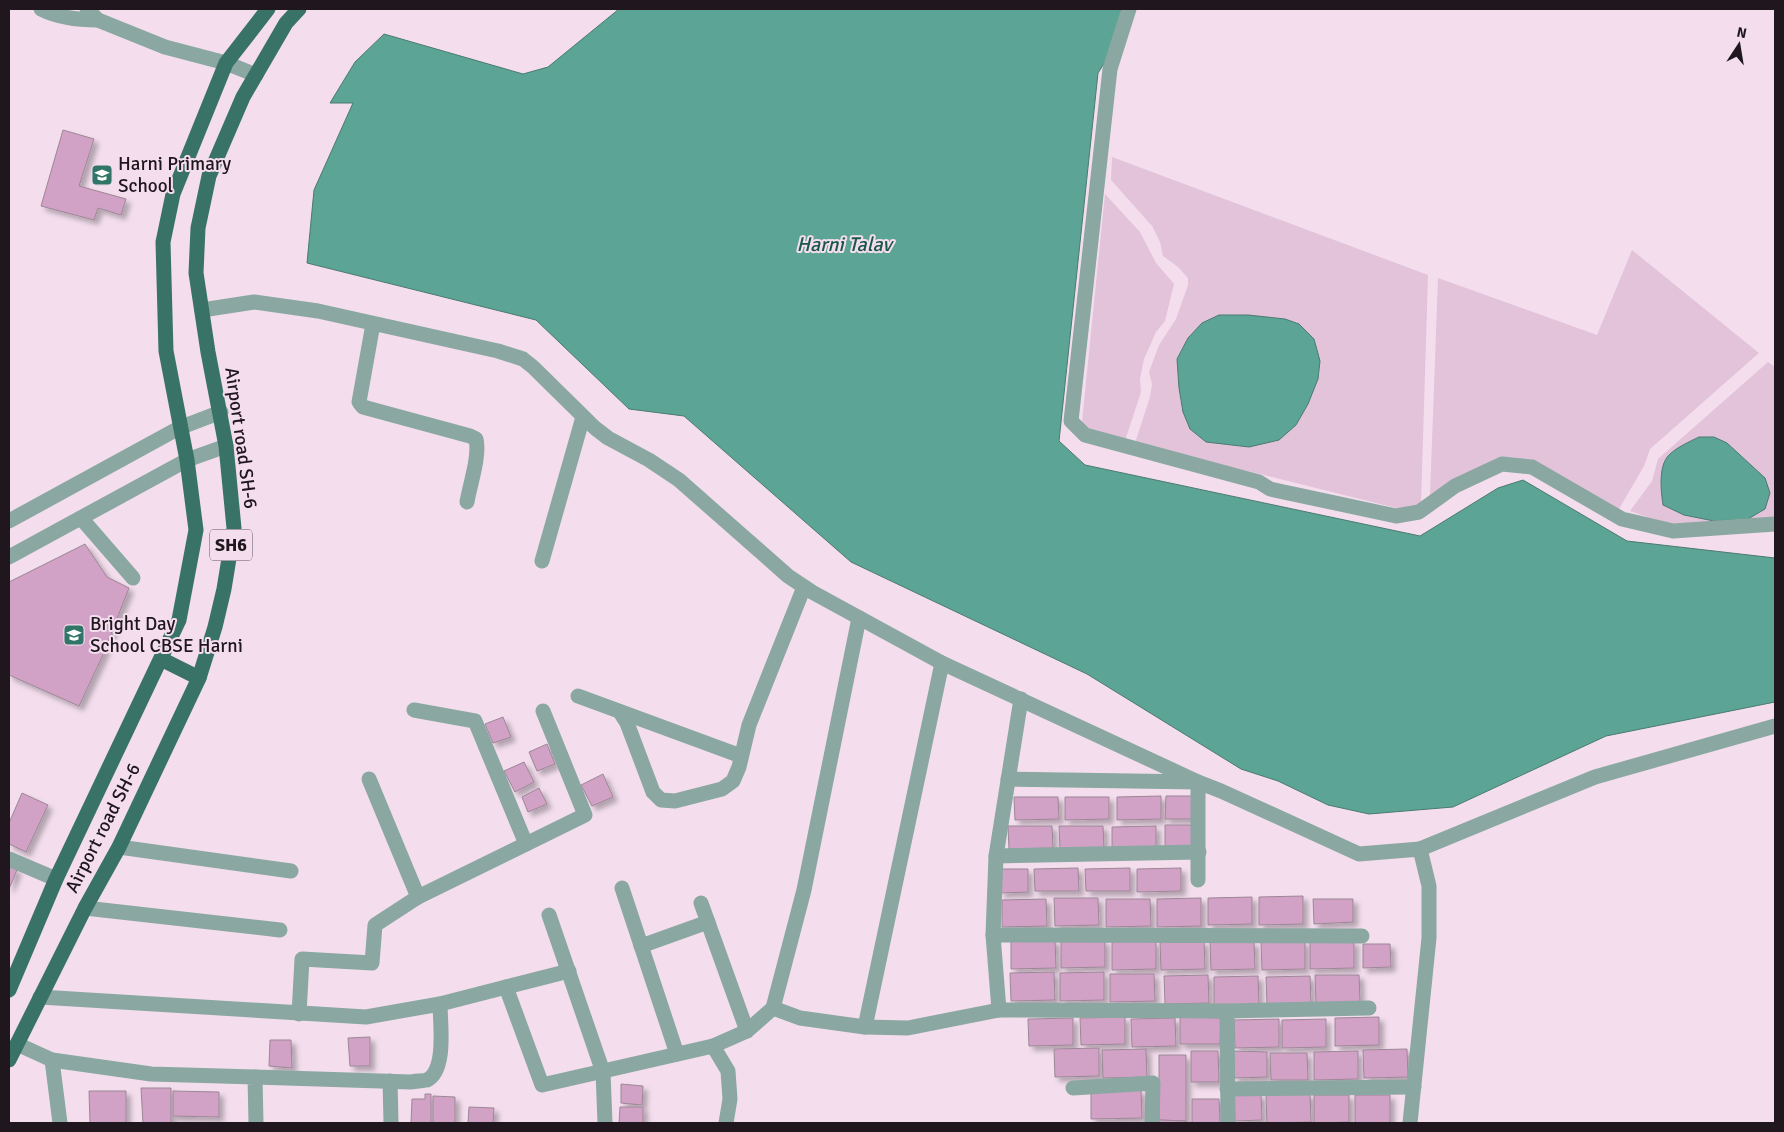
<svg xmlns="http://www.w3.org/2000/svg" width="1784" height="1132" viewBox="0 0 1784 1132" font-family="Signika,sans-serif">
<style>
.green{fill:#e2c3da}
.water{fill:#5ca495;stroke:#4a7a71}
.building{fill:#d2a1c6;stroke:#9b8795;filter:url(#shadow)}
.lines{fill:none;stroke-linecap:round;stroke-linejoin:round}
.minor{stroke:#8aa8a1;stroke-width:15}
.major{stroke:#397368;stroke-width:15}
.labels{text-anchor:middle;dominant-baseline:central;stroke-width:4;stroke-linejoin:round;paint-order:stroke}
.shield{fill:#f4deee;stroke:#5f535c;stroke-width:1}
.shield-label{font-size:18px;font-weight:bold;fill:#1f171d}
.poi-label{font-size:19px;fill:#1f171d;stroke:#f4deee;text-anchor:start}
.street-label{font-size:19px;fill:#1f171d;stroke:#f4deee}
.water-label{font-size:20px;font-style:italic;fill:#19564b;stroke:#f4deee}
</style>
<defs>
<filter id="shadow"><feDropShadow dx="4.5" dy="4.5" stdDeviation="2.5" flood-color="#0004"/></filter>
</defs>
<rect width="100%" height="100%" fill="#f4deee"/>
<g class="green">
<path d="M1112 157 1428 275 1421 505 1404 510 1135 443 1150 397 1152 384 1149 372 1159 345 1176 319 1188 285V278L1178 267 1163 256 1160 242 1152 226 1111 180Z"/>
<path d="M1105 194 1140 232 1156 263 1174 284 1165 321 1156 332 1144 359 1140 379 1141 392 1125 441 1086 428 1082 422Z"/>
<path d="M1632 250 1759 353 1650 449 1644 466 1619 509 1534 460 1511 457 1497 458 1430 495 1438 278 1597 335Z"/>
<path d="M1768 362 1775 367V520L1675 527 1630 511 1652 481 1658 459Z"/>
</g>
<g class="water">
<path d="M619 9H1121L1117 43 1098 73 1059 441 1085 465 1420 536 1498 488 1523 480 1627 541 1775 558V702L1606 736 1453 807 1369 814 1328 805 1278 781 1241 769 1087 674 851 562 684 416 629 409 536 320 307 263 314 190 353 103H330L355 62 384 34 523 74 548 67Z"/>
<path d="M1219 315H1248L1285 319 1299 324 1314 339 1320 361 1318 379 1308 404 1296 425 1279 440 1249 447 1206 442 1190 429 1183 412 1179 388 1177 359 1188 338 1202 323Z"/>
<path d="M1699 437H1714L1727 443 1765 478 1770 493 1765 509 1748 519 1714 521 1684 515 1663 505C1661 491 1658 466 1669 455 1677 447 1689 442 1699 437Z"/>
</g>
<g class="building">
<path d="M63 130 94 139 79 186 126 199 121 215 98 208 94 220 41 206Z"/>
<path d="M85 544 107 577 129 588 102 657 79 706 9 675V582Z"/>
<path d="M503 717 511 737 493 743 485 724Z"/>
<path d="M547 744 555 764 537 771 529 752Z"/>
<path d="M524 762 534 782 515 792 504 771Z"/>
<path d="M603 774 613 797 592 806 581 785Z"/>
<path d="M539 788 547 804 528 812 522 797Z"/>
<path d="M22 793 48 805 26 852 9 844V823Z"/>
<path d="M1161 796V819L1117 820V797Z"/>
<path d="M1166 796H1193L1194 819H1165Z"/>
<path d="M1014 797H1058L1059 819 1015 820Z"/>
<path d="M1065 797H1109V819L1065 820Z"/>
<path d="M1165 825H1192L1193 848 1165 849Z"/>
<path d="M1008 826H1052L1053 848 1009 849Z"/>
<path d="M1059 826H1103L1104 848 1060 849Z"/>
<path d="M1156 826V848L1112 849V827Z"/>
<path d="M9 866 17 870 9 889Z"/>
<path d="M1078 868 1079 891H1035L1034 869Z"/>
<path d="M1130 868V891H1086L1085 869Z"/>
<path d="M1181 868V891L1137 892V869Z"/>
<path d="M1001 869H1028V892L1000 893Z"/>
<path d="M1303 896V924L1259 925V897Z"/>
<path d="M1252 897V924L1208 925V898Z"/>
<path d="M1054 898H1098L1099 925 1055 926Z"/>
<path d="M1201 898V926L1157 927V899Z"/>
<path d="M1046 899 1047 926 1002 927V900Z"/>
<path d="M1106 899H1150L1151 926 1106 927Z"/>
<path d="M1313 899H1353V922L1314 924Z"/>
<path d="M1055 940 1056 968 1011 969V941Z"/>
<path d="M1105 940V967L1061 968V941Z"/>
<path d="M1156 941V969L1112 970V942Z"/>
<path d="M1204 941 1205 969 1161 970 1160 942Z"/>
<path d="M1305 941V969L1262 970 1261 942Z"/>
<path d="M1310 941H1354V968L1310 969Z"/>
<path d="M1210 942H1254L1255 969 1211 970Z"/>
<path d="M1363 944H1390L1391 967 1363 968Z"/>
<path d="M1054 972 1055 1000 1011 1001 1010 973Z"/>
<path d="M1104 972V1000L1060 1001V973Z"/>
<path d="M1110 974H1154L1155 1001 1110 1002Z"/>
<path d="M1208 975 1209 1003 1165 1004 1164 976Z"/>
<path d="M1315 975H1359L1360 1002 1316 1003Z"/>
<path d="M1258 976 1259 1004 1214 1005V977Z"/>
<path d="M1310 976 1311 1004 1267 1005 1266 977Z"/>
<path d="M1125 1017V1044L1081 1045 1080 1018Z"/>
<path d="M1180 1017 1221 1018 1220 1044H1180Z"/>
<path d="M1379 1017V1045L1335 1046V1018Z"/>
<path d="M1073 1018V1045L1029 1046 1028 1019Z"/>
<path d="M1175 1018 1176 1046 1132 1047 1131 1019Z"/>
<path d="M1279 1019V1047L1235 1048 1234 1020Z"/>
<path d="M1326 1019V1047L1282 1048V1020Z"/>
<path d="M370 1037V1066H350L348 1038Z"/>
<path d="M270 1040H291L292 1068 269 1066Z"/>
<path d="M1099 1048V1076L1055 1077 1054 1049Z"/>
<path d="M1146 1049 1147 1077 1103 1078 1102 1050Z"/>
<path d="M1407 1049 1408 1077 1364 1078 1363 1050Z"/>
<path d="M1191 1051H1218L1219 1082H1191Z"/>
<path d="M1233 1051 1267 1052V1077L1234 1078Z"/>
<path d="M1358 1051V1079L1314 1080V1052Z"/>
<path d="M1270 1053H1307L1308 1080H1271Z"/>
<path d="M1159 1055H1186V1121L1159 1120Z"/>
<path d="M621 1084 643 1086 642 1105 621 1103Z"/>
<path d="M141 1088H171V1123H143Z"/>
<path d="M1141 1090 1142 1118 1091 1119V1091Z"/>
<path d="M89 1091H126V1123H90Z"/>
<path d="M173 1091 219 1092V1117L173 1116Z"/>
<path d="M425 1094H431V1123H411L412 1099H425Z"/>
<path d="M1261 1094 1262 1120 1235 1121 1234 1095Z"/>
<path d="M1310 1094 1311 1122 1267 1123 1266 1095Z"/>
<path d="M1314 1095H1349V1122L1314 1123Z"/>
<rect x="1355" y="1095" width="35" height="28"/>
<path d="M433 1096 455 1097V1123H433Z"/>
<path d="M1192 1099H1219L1220 1123H1192Z"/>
<path d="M469 1107 494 1108 493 1123H468Z"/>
<path d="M620 1107H643V1123H619Z"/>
<path d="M1159 1120 1186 1121V1123H1159Z"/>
</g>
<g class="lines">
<g class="minor">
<path d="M41 9C59 18 78 20 98 20"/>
<path d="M87 9 98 20 165 47 226 63 256 75"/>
<path d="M1129 9 1110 69 1071 421 1085 435 1259 482 1270 489 1396 516 1419 512 1455 486 1502 464 1532 467 1622 519 1673 531 1775 524"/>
<path d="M202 310 254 302 318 311 498 351 523 359 533 367 595 428 608 438 649 460 679 480 788 576 812 592 942 663 1198 782V880"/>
<path d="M373 324 359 402 363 407 470 436 476 439C480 456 470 484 467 502"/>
<path d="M81 518 133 578"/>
<path d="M9 521 179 428 221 412"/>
<path d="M9 557 187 460 226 446"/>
<path d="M542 561 583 417"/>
<path d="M578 696 741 756"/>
<path d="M414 710 475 721 526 844"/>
<path d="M620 712 627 723 653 792 661 800 675 801 722 789 733 781 739 767 749 725 804 587"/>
<path d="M369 779 418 897"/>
<path d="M1008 779 1198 782 1221 791 1359 854 1420 849 1429 886V938L1410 1123"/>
<path d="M119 847 291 871"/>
<path d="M1420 849 1595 777 1775 726"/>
<path d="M996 856 1199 852"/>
<path d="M9 859 56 879"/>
<path d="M622 888 677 1054"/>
<path d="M701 903 747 1031"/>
<path d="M85 908 280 930"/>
<path d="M549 915 603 1072 605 1123"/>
<path d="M993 935 1362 936"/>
<path d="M641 946 708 922"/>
<path d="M506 987 542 1085 713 1046 747 1031 773 1008 800 1018 865 1027 908 1028 999 1010 1227 1011 1369 1008"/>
<path d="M40 997 366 1017 440 1004 569 971"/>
<path d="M773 1008 804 890 859 618"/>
<path d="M999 1010 993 935 996 856 1021 699"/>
<path d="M1227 1011 1228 1123"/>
<path d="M299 1014 302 959 372 963 375 925 418 897 585 815 543 711"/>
<path d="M865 1027 942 663"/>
<path d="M17 1044 52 1060 151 1074 255 1077 256 1123"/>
<path d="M713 1046 728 1071 730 1099 726 1123"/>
<path d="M52 1060 60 1123"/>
<path d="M255 1077 411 1082C415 1081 422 1081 427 1080 447 1070 440 1022 440 1004"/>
<path d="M390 1081 391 1123"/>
<path d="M1073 1088 1153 1083 1152 1123"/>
<path d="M1227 1089 1414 1087"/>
</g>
<g class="major">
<path d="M161 659 199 678"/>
<path d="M9 990 56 879 179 620 196 530 187 460 166 351 163 242 173 194 226 63 268 9"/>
<path d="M9 1060 85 908 119 847 199 678 215 627 224 589 234 528 226 446 208 352 196 273 198 228 209 176 243 97 286 23 299 9"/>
</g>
</g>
<defs>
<g id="school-square" transform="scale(1.125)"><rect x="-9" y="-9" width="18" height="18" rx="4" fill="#307568" stroke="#f4deee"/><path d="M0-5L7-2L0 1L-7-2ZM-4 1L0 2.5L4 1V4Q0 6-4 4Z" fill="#fff"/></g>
</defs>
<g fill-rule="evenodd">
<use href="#school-square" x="102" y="175"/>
<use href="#school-square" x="74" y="635"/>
</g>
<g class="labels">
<rect class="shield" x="210" y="529.5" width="42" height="31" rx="4"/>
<g class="shield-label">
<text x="231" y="545">SH6</text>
</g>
<g class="poi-label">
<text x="118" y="164">Harni Primary<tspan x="118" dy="22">School</tspan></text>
<text x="90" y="624">Bright Day<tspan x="90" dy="22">School CBSE Harni</tspan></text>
</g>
<g class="street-label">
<text transform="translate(241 438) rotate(82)">Airport road SH-6</text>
<text transform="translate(103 828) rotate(-63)">Airport road SH-6</text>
</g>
<g class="water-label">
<text x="844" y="244">Harni Talav</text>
</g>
</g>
<rect width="1784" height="1132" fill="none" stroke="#1f171d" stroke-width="20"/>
<g transform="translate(1739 45) rotate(12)" stroke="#f4deee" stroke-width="4" paint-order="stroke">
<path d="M0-4L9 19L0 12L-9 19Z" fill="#1f171d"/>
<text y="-8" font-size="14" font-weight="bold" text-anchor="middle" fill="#1f171d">N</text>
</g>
</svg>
